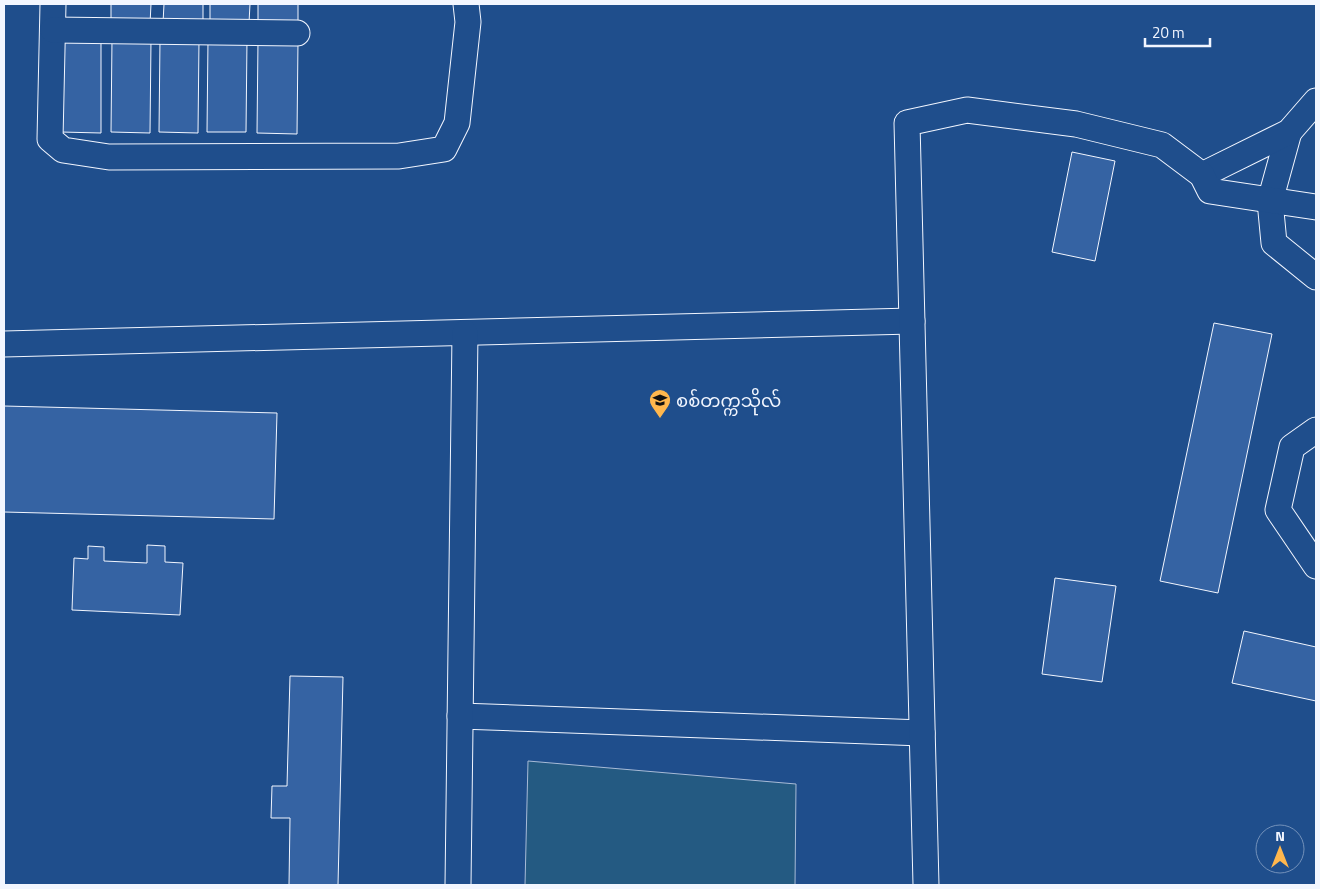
<svg xmlns="http://www.w3.org/2000/svg" width="1320" height="889" viewBox="0 0 1320 889" font-family="'Titillium Web','Noto Sans Myanmar',sans-serif">
<style>
.green{fill:#245a82;stroke:#a8bbd7}
.building{fill:#3563a3;stroke:#f2f6ff}
.lines{fill:none;stroke-linecap:round;stroke-linejoin:round}
.minor-casing{stroke:#f2f6ff;stroke-width:27}
.minor{stroke:#1f4e8c;stroke-width:25}
.labels{text-anchor:middle;dominant-baseline:central;stroke-width:4;stroke-linejoin:round;paint-order:stroke}
.poi-label{font-size:18px;fill:#f2f6ff;stroke:#1f4e8c;text-anchor:start}
</style>
<rect width="100%" height="100%" fill="#1f4e8c"/>
<path class="green" d="M528 761 796 784 795 885H525Z"/>
<g class="building">
<path d="M111 4H151L150 24 111 23Z"/>
<path d="M164 4H203V24L163 23Z"/>
<path d="M210 4H250L249 23 210 22Z"/>
<path d="M258 4H298V24L258 23Z"/>
<path d="M62 39 101 40V133L61 132Z"/>
<path d="M112 39 151 40 150 133 111 132Z"/>
<path d="M160 39 199 40 198 133 159 132Z"/>
<path d="M208 39H247L246 132H207Z"/>
<path d="M258 40 298 41 297 134 257 133Z"/>
<path d="M1072 152 1115 161 1095 261 1052 252Z"/>
<path d="M1214 323 1272 334 1218 593 1160 581Z"/>
<path d="M4 406 277 413 274 519 4 512Z"/>
<path d="M147 545 165 546V562L183 563 180 615 72 610 74 558 88 559V546L104 547V561L147 563Z"/>
<path d="M1055 578 1116 586 1102 682 1042 674Z"/>
<path d="M1244 631 1316 647V701L1232 683Z"/>
<path d="M290 676 343 677 338 885H289L290 818H271L272 786H287Z"/>
</g>
<g class="lines">
<g class="minor-casing">
<g id="minor">
<path d="M53 4 50 139 63 150 109 157 399 156 444 149 457 123 468 22 466 4"/>
<path d="M53 30 297 33"/>
<path d="M1289 132 1270 201 1274 243 1316 277"/>
<path d="M1202 175 1289 132 1316 101"/>
<path d="M4 344 912 321"/>
<path d="M1316 430 1292 447 1278 510 1316 566"/>
<path d="M460 716 922 733"/>
<path d="M458 885 465 333"/>
<path d="M926 885 907 123 967 110 1076 124 1162 145 1202 175 1210 191 1316 207"/>
</g>
</g>
<use href="#minor" class="minor"/>
</g>
<defs>
<g id="university-pin" transform="scale(1.125)"><path d="M0 17L-7.5 6A9.5 9.5 0 1 1 7.5 6Z" fill="#ffb74d" stroke="#1f4e8c"/><path d="M0-5L7-2L0 1L-7-2ZM-4 1L0 2.5L4 1V4Q0 6-4 4Z" fill="#111"/></g>
</defs>
<g fill-rule="evenodd">
<use href="#university-pin" x="660" y="400"/>
</g>
<g class="labels">
<g class="poi-label">
<text x="676" y="400">စစ်‌တက္ကသိုလ်</text>
</g>
</g>
<rect width="1320" height="889" fill="none" stroke="#f2f6ff" stroke-width="10"/>
<g transform="translate(1280 849)"><circle r="24" fill="#1f4e8c" stroke="#7391ba"/>
<path d="M0-4L9 19L0 12L-9 19Z" fill="#ffb74d"/>
<text y="-8" font-size="14" font-weight="bold" text-anchor="middle" fill="#f2f6ff">N</text>
</g>
<path d="M1145 38v8h65v-8" fill="none" stroke="#f2f6ff" stroke-width="2.5"/>
<text x="1152" y="38" font-size="15" fill="#f2f6ff" stroke="#1f4e8c" stroke-width="4" paint-order="stroke">20 m</text>
</svg>
